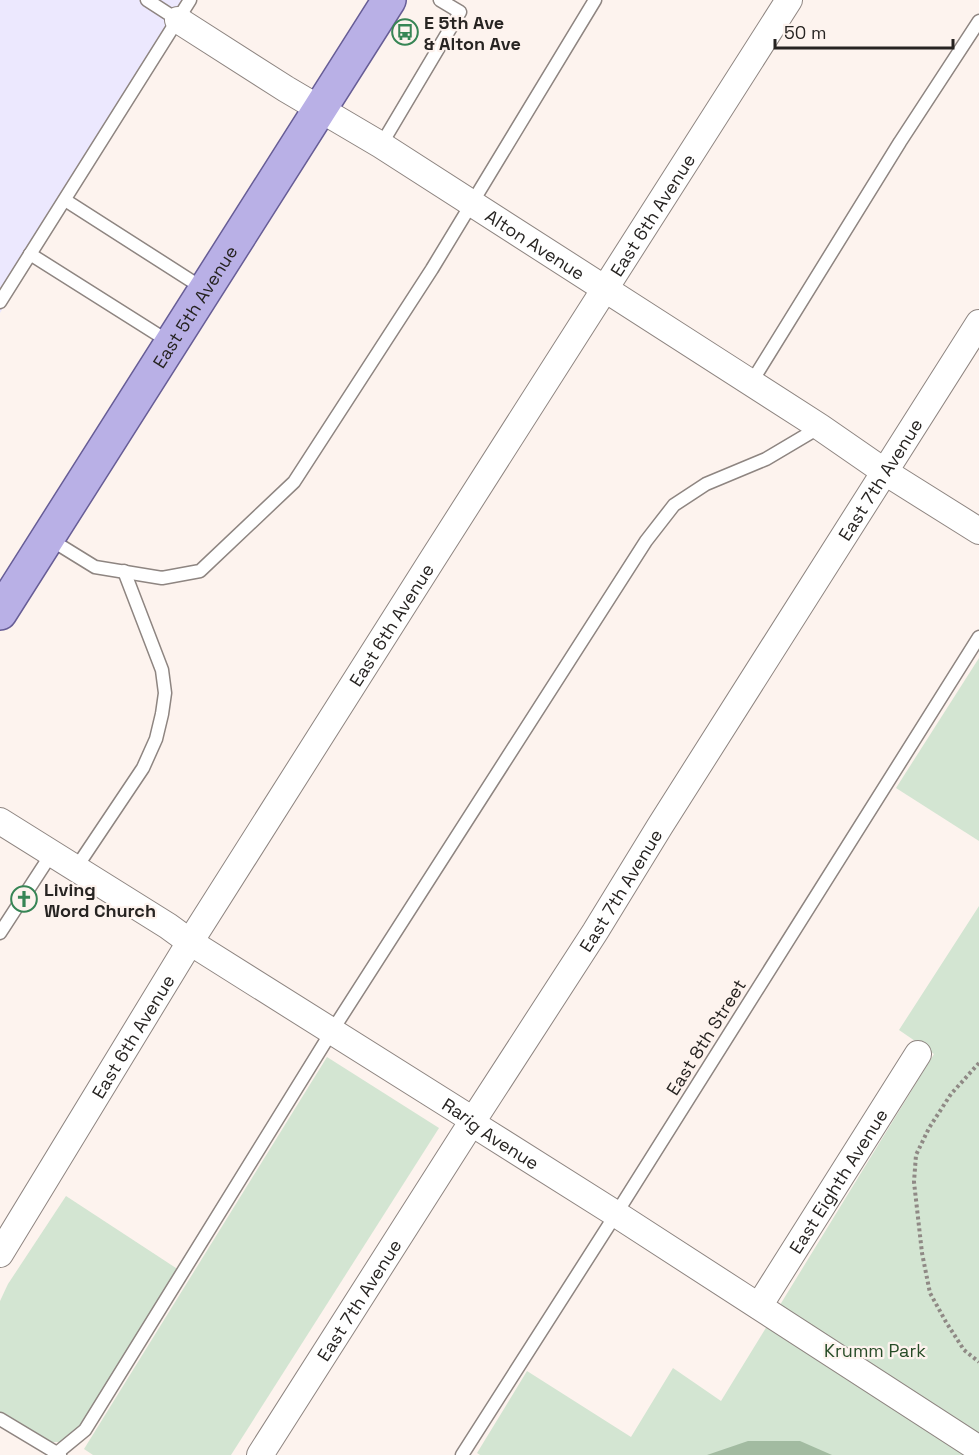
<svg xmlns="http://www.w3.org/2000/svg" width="979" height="1455" viewBox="0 0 979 1455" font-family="'Space Grotesk',sans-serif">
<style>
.industrial{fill:#ece8fe}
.green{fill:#d3e5d2}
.forest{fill:#a2bba1}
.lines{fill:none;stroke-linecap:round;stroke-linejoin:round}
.service-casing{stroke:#8e8581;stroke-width:15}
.minor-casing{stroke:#8e8581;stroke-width:28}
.primary-casing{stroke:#675d96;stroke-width:36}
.path{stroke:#8f8985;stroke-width:4;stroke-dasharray:3 3;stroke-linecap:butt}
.service{stroke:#fff;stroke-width:12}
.minor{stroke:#fff;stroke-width:26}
.primary{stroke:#b9b0e6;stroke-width:33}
.labels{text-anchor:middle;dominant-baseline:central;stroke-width:4.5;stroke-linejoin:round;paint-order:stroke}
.poi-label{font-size:18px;font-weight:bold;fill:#272422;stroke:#fdf3ee;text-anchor:start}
.street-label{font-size:18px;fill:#272422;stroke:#fdf3ee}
.park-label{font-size:18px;fill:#274c27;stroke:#fdf3ee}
</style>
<rect width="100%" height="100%" fill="#fdf3ee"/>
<path class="industrial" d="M0 0H193L0 313Z"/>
<g class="green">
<path d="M979 658V841L896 788Z"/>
<path d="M979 906V1455H480L477 1453 527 1371 631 1437 673 1368 721 1401 934 1054 899 1030Z"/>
<path d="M327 1057 439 1128 231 1455H93L84 1449Z"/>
<path d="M66 1196 179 1270 90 1413 75 1434 63 1442H49L0 1412V1301L8 1284Z"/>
</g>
<path class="forest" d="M748 1441H800L832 1455H707Z"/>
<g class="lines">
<g class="service-casing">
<g id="service">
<path d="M147 0 178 20"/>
<path d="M381 145 460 12 440 0"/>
<path d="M65 200 204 289"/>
<path d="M30 254 171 343"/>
<path d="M0 302 190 0"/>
<path d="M751 383 900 142 979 21"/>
<path d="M48 538 95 567 162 578 200 571 294 482 432 269 595 0"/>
<path d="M76 868 143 768 156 739 162 714 165 693 162 670 124 571"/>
<path d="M0 933 52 853"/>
<path d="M0 1419 60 1455"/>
<path d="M57 1453 85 1430 332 1031 646 541 674 505 706 484 766 459 820 427"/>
<path d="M462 1455 616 1214 979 637"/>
</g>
</g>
<g class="minor-casing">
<g id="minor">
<path id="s1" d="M178 20 286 89 381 145 820 427 885 472 979 531"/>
<path id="s2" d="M0 821 168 926 190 942 465 1115 478 1127 616 1214 979 1449"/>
<path id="s3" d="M0 1254 190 942 432 560 789 0"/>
<path id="s4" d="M759 1306 918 1054"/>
<path id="s5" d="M260 1455 472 1122 595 932 660 826 979 323"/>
</g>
</g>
<g class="primary-casing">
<g id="primary">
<path id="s6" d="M0 613 389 0"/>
</g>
</g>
<path class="path" d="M979 1063 951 1094 929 1128 916 1155 914 1182 922 1253 930 1293 946 1322 964 1350 979 1362"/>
<use href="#service" class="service"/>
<use href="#minor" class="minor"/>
<use href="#primary" class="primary"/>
</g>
<defs>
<g id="bus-ring" transform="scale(1.35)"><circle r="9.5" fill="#fdf3ee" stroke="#378555" stroke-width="1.5"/><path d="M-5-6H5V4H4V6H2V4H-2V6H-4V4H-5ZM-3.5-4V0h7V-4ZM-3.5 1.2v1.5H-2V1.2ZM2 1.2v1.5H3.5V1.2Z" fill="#378555"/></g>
<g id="church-ring" transform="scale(1.35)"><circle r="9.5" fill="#fdf3ee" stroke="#378555" stroke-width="1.5"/><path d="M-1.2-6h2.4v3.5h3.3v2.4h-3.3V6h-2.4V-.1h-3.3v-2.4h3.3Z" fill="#378555"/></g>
</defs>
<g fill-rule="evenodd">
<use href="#bus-ring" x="405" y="32"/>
<use href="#church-ring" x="24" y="899"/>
</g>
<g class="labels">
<g class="poi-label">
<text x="424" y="22">E 5th Ave<tspan x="424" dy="21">&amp; Alton Ave</tspan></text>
<text x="44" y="889">Living<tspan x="44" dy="21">Word Church</tspan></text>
</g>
<g class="street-label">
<text stroke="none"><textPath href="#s3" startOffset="1227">East 6th Avenue</textPath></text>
<text stroke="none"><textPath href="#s1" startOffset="422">Alton Avenue</textPath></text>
<text stroke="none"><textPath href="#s6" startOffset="363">East 5th Avenue</textPath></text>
<text stroke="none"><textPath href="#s5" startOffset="1156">East 7th Avenue</textPath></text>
<text stroke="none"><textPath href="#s3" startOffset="741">East 6th Avenue</textPath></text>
<text stroke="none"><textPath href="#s5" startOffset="670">East 7th Avenue</textPath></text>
<text stroke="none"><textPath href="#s3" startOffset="255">East 6th Avenue</textPath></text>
<text transform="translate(706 1037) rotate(-58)">East 8th Street</text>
<text stroke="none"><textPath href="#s2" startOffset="582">Rarig Avenue</textPath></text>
<text stroke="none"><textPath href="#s4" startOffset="148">East Eighth Avenue</textPath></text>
<text stroke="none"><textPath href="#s5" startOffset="184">East 7th Avenue</textPath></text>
</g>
<g class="park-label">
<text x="875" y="1350">Krumm Park</text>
</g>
</g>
<path d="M775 39v9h178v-9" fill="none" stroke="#272422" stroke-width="3"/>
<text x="784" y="39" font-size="18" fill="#272422" stroke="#fdf3ee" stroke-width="4.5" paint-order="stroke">50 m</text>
</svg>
